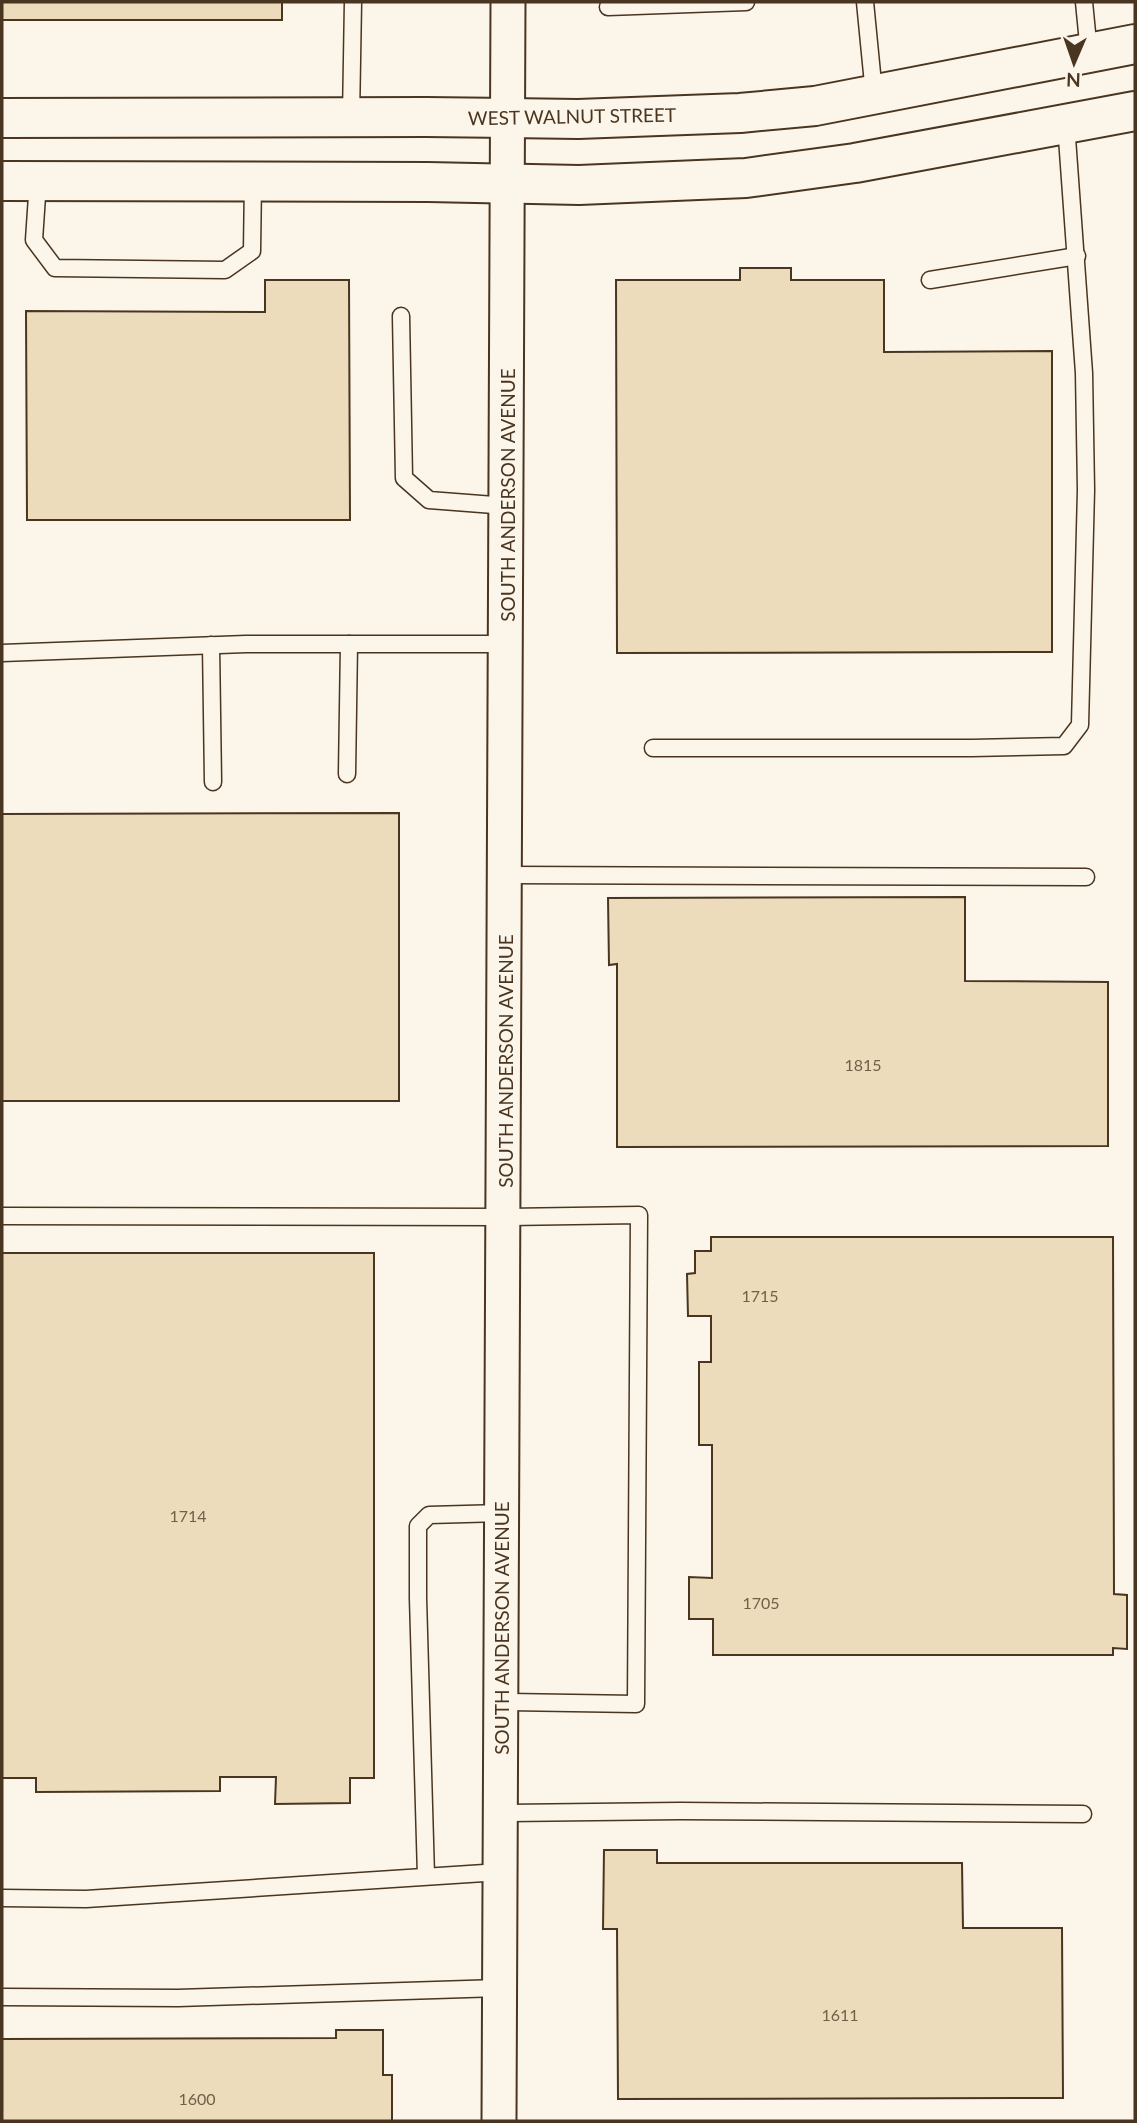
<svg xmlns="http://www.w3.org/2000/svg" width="1137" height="2123" viewBox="0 0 1137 2123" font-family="Lato,sans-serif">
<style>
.building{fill:#ecdcbc;stroke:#4a3520;stroke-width:2}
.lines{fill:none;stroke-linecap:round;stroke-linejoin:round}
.service-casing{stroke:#4a3520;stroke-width:19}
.minor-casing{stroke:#4a3520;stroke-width:37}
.tertiary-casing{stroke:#4a3520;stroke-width:42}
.service{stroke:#fbf6e9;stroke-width:16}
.minor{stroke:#fbf6e9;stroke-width:33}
.tertiary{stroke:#fbf6e9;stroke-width:38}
.labels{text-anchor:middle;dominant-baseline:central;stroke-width:5;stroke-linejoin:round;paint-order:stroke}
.number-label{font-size:16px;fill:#725f47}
.street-label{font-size:19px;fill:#4a3520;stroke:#fbf6e9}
</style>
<rect width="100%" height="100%" fill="#fbf6e9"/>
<g class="building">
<rect x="2" y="2" width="280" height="18"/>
<path d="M740 268H791V280H884V352L1052 351V652L617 653 616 280H740Z"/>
<path d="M265 280H349L350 520H27L26 311 265 312Z"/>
<path d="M399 813V1101H2V814Z"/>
<path d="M965 897V981L1108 982V1146L617 1147V964L609 965 608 898Z"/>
<path d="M711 1237H1113L1114 1594 1127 1595V1649L1113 1648V1655H713V1619H689V1577L712 1578V1445H699V1362H711V1316H688L687 1274 695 1273V1251H711Z"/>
<path d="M2 1253H374V1778H350V1803L275 1804 276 1777H220V1791L36 1792V1778H2Z"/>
<path d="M604 1850H657V1863H962L963 1928H1062L1063 2098 618 2099 617 1929H603Z"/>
<path d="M336 2030H383V2075H392V2121H2V2039L336 2038Z"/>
</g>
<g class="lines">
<g class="service-casing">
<g id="service">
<path d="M865 2 874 94"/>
<path d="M1084 2 1089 53"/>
<path d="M608 7 746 2"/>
<path d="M351 117 353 2"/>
<path d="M38 181 34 240 55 268 225 270 252 251 253 181"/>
<path d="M930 280 1077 256"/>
<path d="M401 316 404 478 429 500 507 506"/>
<path d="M211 645 213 782"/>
<path d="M2 653 246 644H506"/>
<path d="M653 748H972L1064 746 1080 725 1086 490 1084 373 1066 124"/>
<path d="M347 774 349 644"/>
<path d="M505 875 1086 877"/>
<path d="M2 1216 504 1217 639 1215 636 1704 501 1702"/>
<path d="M500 1813 680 1811 1083 1814"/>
<path d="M426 1876 418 1598V1526L429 1515 502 1513"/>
<path d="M2 1898 86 1899 500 1872"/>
<path d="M2 1997 178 1998 499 1988"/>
</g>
</g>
<g class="minor-casing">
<path id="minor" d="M499 2121 508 2"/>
</g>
<g class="tertiary-casing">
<g id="tertiary">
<path d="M2 118 426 117 578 119 740 113 815 106 1135 44"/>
<path d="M2 181 428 182 579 185 746 178 855 163 1135 111"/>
</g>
</g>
<use href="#service" class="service"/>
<use href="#minor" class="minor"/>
<use href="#tertiary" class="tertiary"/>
</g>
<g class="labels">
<g class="number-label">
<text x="863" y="1064">1815</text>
<text x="760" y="1295">1715</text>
<text x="188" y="1515">1714</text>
<text x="761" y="1602">1705</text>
<text x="840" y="2014">1611</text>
<text x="197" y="2098">1600</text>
</g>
<g class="street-label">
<text transform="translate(572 116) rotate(-1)">WEST WALNUT STREET</text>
<text transform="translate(507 495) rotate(-90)">SOUTH ANDERSON AVENUE</text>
<text transform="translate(505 1061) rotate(-90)">SOUTH ANDERSON AVENUE</text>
<text transform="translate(501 1628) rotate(-90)">SOUTH ANDERSON AVENUE</text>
</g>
</g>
<rect width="1137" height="2123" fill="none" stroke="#4a3520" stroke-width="7"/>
<g transform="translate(1074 63) rotate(182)" stroke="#fbf6e9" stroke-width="5" paint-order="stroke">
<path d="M0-5L12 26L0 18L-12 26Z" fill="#4a3520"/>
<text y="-10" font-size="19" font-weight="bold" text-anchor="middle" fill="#4a3520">N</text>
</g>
</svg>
